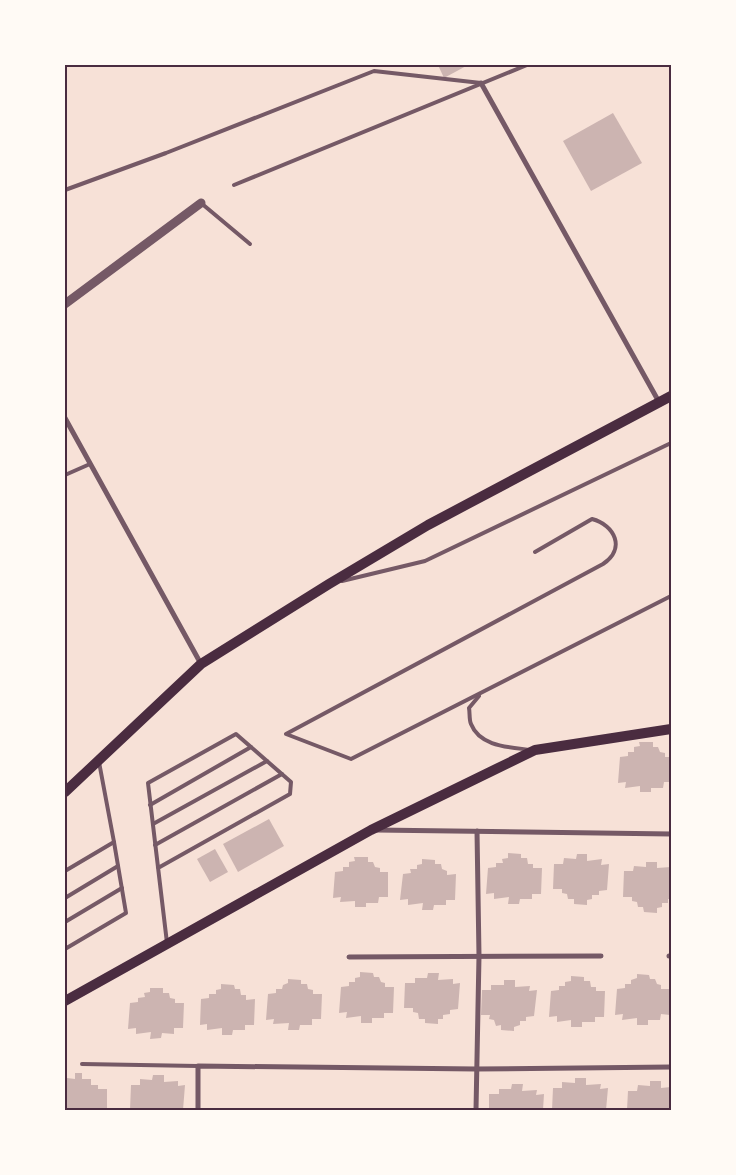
<svg xmlns="http://www.w3.org/2000/svg" width="736" height="1175" viewBox="0 0 736 1175" font-family="'PT Sans',sans-serif">
<style>
.building{fill:#ccb4b1}
.lines{fill:none;stroke-linecap:round;stroke-linejoin:round}
.service{stroke:#755966;stroke-width:4}
.minor{stroke:#755966;stroke-width:5}
.tertiary{stroke:#755966;stroke-width:9}
.secondary{stroke:#4a2c40;stroke-width:10}
.neatline{fill:none;stroke:#4a2c40;stroke-width:2}
</style>
<rect width="100%" height="100%" fill="#f7e1d7"/>
<g class="building">
<path d="M438 65H468L444 78Z"/>
<path d="M613 113 642 163 591 191 563 141Z"/>
<path d="M639 742H653V747H658L660 752 665 753V757H671V782H664L663 788H651V792H640V786L625 788 626 782 618 783 620 757 628 756V752H634V747L640 746Z"/>
<path d="M269 819 284 846 238 872 223 844Z"/>
<path d="M215 849 228 872 210 882 197 859Z"/>
<path d="M508 853 521 854V858H527L528 864H533V868H542L541 894H532V899H520L519 904H508L509 897 494 899V893L486 894 488 868 496 867V863H503L502 859 508 858Z"/>
<path d="M577 854H587V861L602 859 601 865 609 864 607 890 599 891V895H592V899L587 900V905L574 904V899H568L567 894 562 893V889H553L554 864H563L564 858 576 859Z"/>
<path d="M354 857H368V862H373L375 867 380 868V872H388V897H379L378 903H366V907H355V901L340 902 341 897 333 898 335 872 343 871V867H349V862L355 861Z"/>
<path d="M422 859 435 860V864H441L442 869 447 871V875L456 874 455 900H446V905H434L433 910H422L423 903 408 905V899L400 900 403 874 411 873 410 869H417V865L422 864Z"/>
<path d="M646 862H657V868L671 867V899H668V903H662V907L657 908V913L644 912 643 907H638L637 902 632 901V897H623L624 871H633L634 866 646 867Z"/>
<path d="M360 972 373 973 374 977H379L381 982 385 983V987H394L393 1013H384V1018H372V1023H361V1016L346 1018 347 1012 339 1013 341 987 349 986V982H355V978L360 977Z"/>
<path d="M428 973H439L438 980 453 979V984L460 983 458 1009 450 1010V1014L443 1015V1019H438V1024L425 1023V1019H419L418 1013 413 1012V1008H404L405 983H415V978H427Z"/>
<path d="M637 974 649 975 650 979H655L657 984 661 985V989H670V1015L661 1014 660 1020H648V1025H637V1018L622 1020 623 1014 615 1015 617 989 625 988V984H631V980L637 978Z"/>
<path d="M571 976 584 977V981H590L591 987H596V991H605L604 1017H595V1022H582V1027H571V1020L557 1022V1016L549 1017 551 991 559 990V986H565V982L571 981Z"/>
<path d="M288 979 301 980V984H307L308 989 313 990V994H322L321 1019H312V1025H300L299 1030H288L289 1023 273 1024 274 1019 266 1020 268 994 276 993V989H282L283 985 288 983Z"/>
<path d="M504 980H515V987L530 986 529 991 537 990 534 1016 526 1017V1021H520V1025L514 1027V1031L501 1030V1025L496 1026 494 1020 489 1019 490 1015H481L482 990H491V985H504Z"/>
<path d="M221 984 234 985 235 989H240L241 995H246V1000L255 999 254 1025H245V1030H233L232 1035H222V1028L207 1030V1024L200 1025 201 999 209 998V994H216V990L221 989Z"/>
<path d="M150 988H163V993H169L170 998 175 999V1003H184L183 1028H174V1034L162 1033 161 1038 150 1039 151 1032 136 1034V1028L128 1029 130 1003 138 1002V998L145 997 144 993 150 992Z"/>
<path d="M75 1073H82V1079H91V1085H98V1089H107V1110H65V1084L67 1078 75 1079Z"/>
<path d="M153 1075H164V1082L178 1081V1086L185 1085 183 1110H130L131 1085H140V1079L152 1080Z"/>
<path d="M575 1078H586V1085L601 1084 600 1089 608 1088 606 1110H552L553 1088H562V1082L575 1083Z"/>
<path d="M650 1081H661V1088L671 1087V1110H627L628 1091H637L638 1085 650 1086Z"/>
<path d="M512 1084H523L522 1091 537 1090 536 1095 544 1094 543 1110H489V1094H499V1089H511Z"/>
</g>
<g class="lines">
<g class="service">
<path d="M234 185 527 65"/>
<path d="M65 190 166 153 374 71 481 83"/>
<path d="M201 203 250 244"/>
<path d="M65 475 90 464"/>
<path d="M535 552 592 519C615 525 626 549 603 564L286 734 351 759 671 596"/>
<path d="M342 581 425 561 671 443"/>
<path d="M479 696 469 708C470 713 469 720 471 724 480 747 510 747 531 750"/>
<path d="M150 805 251 747"/>
<path d="M153 824 267 761"/>
<path d="M155 845 282 774"/>
<path d="M158 868 290 794 291 782 236 734 148 783 167 943"/>
<path d="M65 871 114 842 99 762"/>
<path d="M65 898 118 866"/>
<path d="M65 922 122 888"/>
<path d="M65 949 126 913 114 842"/>
<path d="M82 1064 198 1066"/>
</g>
<g class="minor">
<path d="M481 83 659 402"/>
<path d="M65 418 201 664"/>
<path d="M376 830 671 834"/>
<path d="M669 956H671"/>
<path d="M349 957 601 956"/>
<path d="M198 1110V1066L476 1069 671 1067"/>
<path d="M476 1110 479 956 477 831"/>
</g>
<path class="tertiary" d="M65 304 201 203"/>
<g class="secondary">
<path d="M65 792 201 664 329 584 428 525 671 396"/>
<path d="M65 1001 371 830 535 750 671 729"/>
</g>
</g>
<rect width="736" height="1175" fill="none" stroke="#fffaf5" stroke-width="132"/>
<rect x="66" y="66" width="604" height="1043" class="neatline"/>
</svg>
